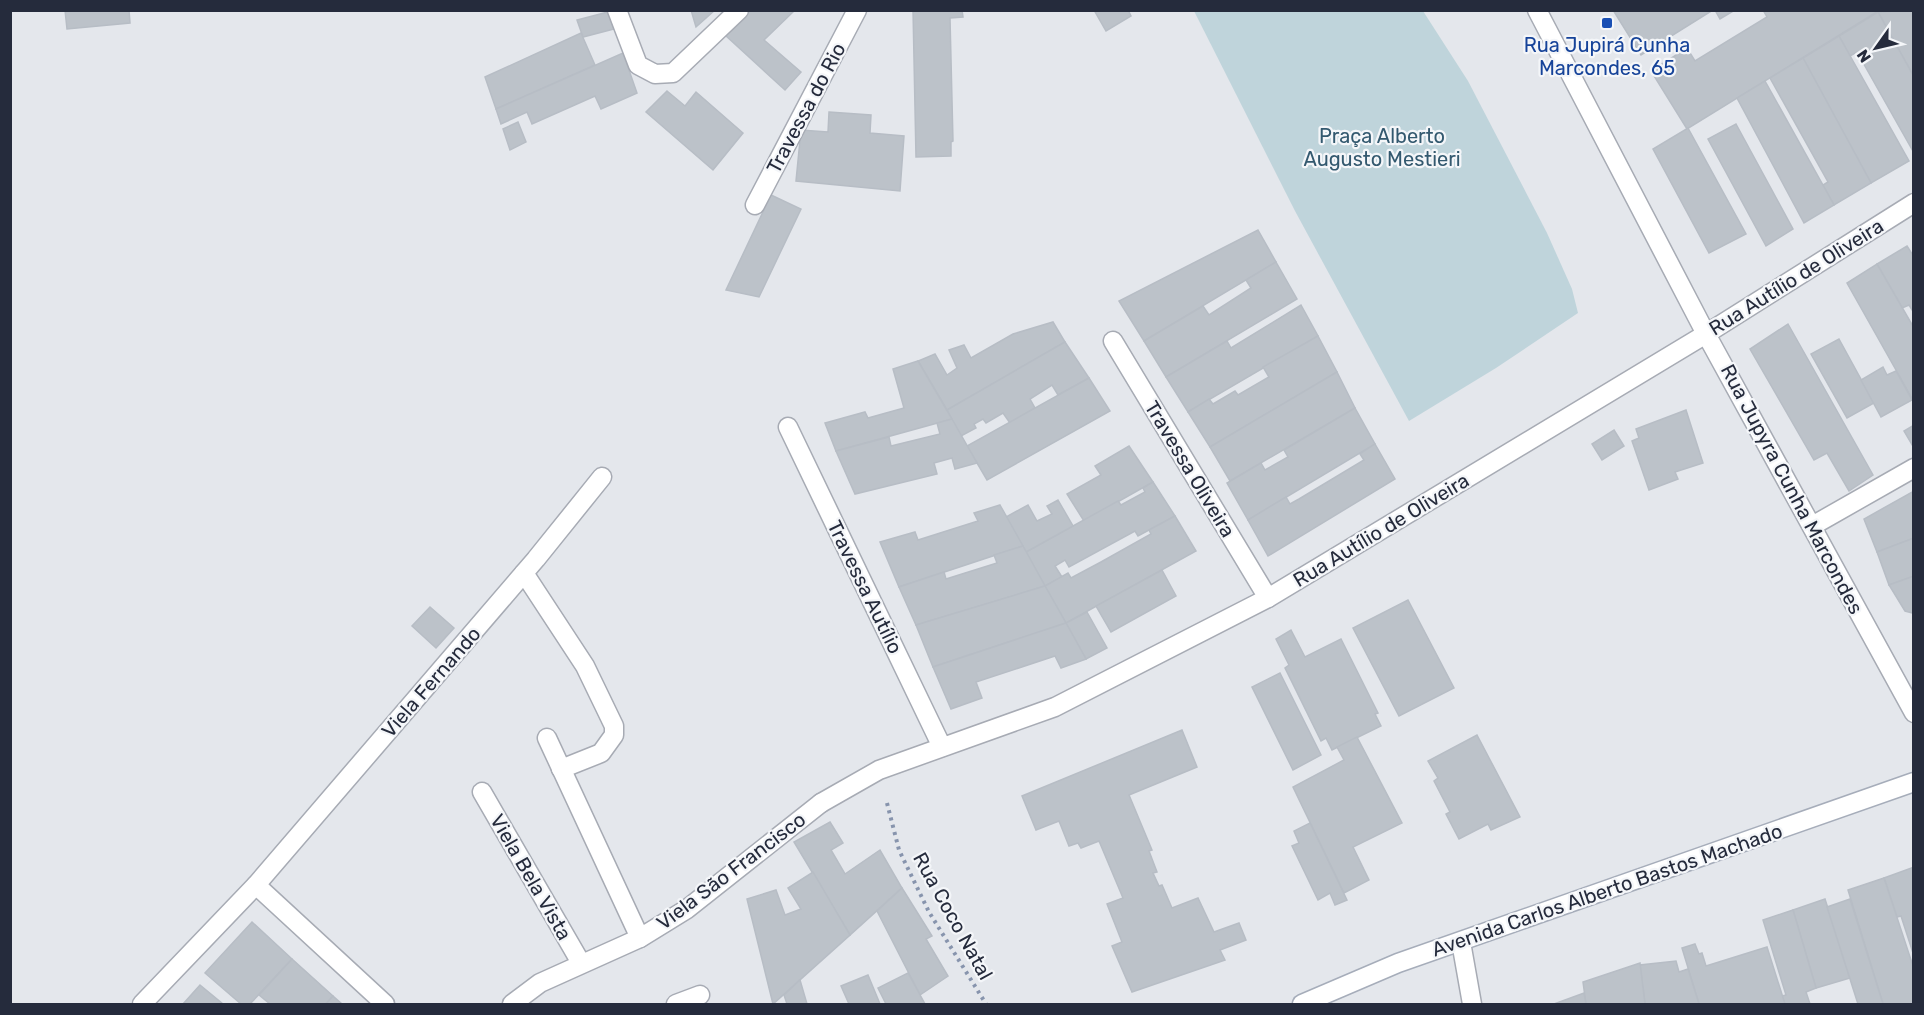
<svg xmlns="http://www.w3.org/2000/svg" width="1924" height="1015" viewBox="0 0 1924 1015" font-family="Rubik,sans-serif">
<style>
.green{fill:#bfd4db}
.building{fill:#bcc2c9;stroke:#b7bdc5;stroke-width:1.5}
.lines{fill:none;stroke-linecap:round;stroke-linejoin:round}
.lane-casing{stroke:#a7abb4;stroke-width:21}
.street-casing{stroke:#a7abb4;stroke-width:21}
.secondary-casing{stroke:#a6adba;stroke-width:21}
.path{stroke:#8794ad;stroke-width:4;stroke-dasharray:3 4.5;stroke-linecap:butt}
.lane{stroke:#fff;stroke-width:18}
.street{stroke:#fff;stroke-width:18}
.secondary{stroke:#fff;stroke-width:18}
.transit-dot{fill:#1a4fb4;stroke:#f4f6f9;stroke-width:2}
.labels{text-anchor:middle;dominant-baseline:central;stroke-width:4.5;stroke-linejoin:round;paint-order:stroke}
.transit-label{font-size:20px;fill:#164399;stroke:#f4f6f9}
.street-label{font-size:20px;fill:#252b3c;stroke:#f4f6f9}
.park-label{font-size:20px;fill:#33596f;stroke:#f4f6f9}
</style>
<rect width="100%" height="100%" fill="#e4e7ec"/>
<path class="green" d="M1194 11H1423L1468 81 1547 233 1572 289 1578 313 1496 368 1409 421 1295 211Z"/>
<g class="building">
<path d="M65 10H129L130 23 67 29Z"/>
<path d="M691 10H715L696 27Z"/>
<path d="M751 10H795L764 40 801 72 785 90 725 35Z"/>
<path d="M913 10H962L963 17 950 18 953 141 951 142V156L916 157Z"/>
<path d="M1094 10H1128L1131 16 1106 31Z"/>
<path d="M1613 10H1713L1641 55Z"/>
<path d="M1715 10H1735L1720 19Z"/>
<path d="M1763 10H1880L1687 129 1651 71 1687 48 1695 61 1767 17Z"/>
<path d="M1914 10V77L1878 12Z"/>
<path d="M608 12 614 29 583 37 577 20Z"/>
<path d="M1878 12 1914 77V153L1857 52 1850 56 1839 36Z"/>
<path d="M581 33 595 65 496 109 485 77Z"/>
<path d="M1839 36 1909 161 1871 183 1803 58Z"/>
<path d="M623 53 637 93 601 109 595 96 532 124 527 112 501 124 496 109Z"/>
<path d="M1803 58 1871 183 1834 205 1823 185 1828 182 1770 78Z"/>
<path d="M1765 81 1834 205 1804 223 1737 98Z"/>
<path d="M667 91 685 106 696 92 743 133 713 170 646 112Z"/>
<path d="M829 112 871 115 870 133 904 136 900 191 796 181 801 130 828 132Z"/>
<path d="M518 122 526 142 510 150 503 129Z"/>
<path d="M1736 124 1793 229 1766 246 1708 139Z"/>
<path d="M1688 128 1746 234 1709 253 1653 149Z"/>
<path d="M771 195 801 209 759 297 726 290Z"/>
<path d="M1258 230 1276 262 1144 341 1119 301Z"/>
<path d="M1907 246 1914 257V313L1909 305 1902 308 1877 264Z"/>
<path d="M1276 262 1297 299 1166 377 1144 341 1203 306 1209 315 1251 288 1246 280Z"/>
<path d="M1877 264 1914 328V402L1847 283Z"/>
<path d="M1301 305 1318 336 1188 412 1166 377 1227 341 1231 348Z"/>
<path d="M1053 322 1065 342 947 410 918 361 935 354 947 375 957 368 949 350 964 345 971 358 1013 334Z"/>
<path d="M1788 324 1873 475 1849 491 1827 453 1814 460 1750 349Z"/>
<path d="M1318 336 1337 372 1210 447 1188 412 1209 399 1213 404 1235 391 1238 395 1269 377 1263 367Z"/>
<path d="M1839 339 1874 403 1847 418 1811 354Z"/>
<path d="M1065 342 1089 378 1058 395 1052 385 1030 399 1035 408 1010 423 1003 413 986 423 983 419 974 424 976 428 961 436 947 410Z"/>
<path d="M918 361 952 419 836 451 825 423 865 412 868 418 904 408 893 369Z"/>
<path d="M1883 367 1887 375 1896 371 1912 400 1881 417 1861 380Z"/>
<path d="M1337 372 1355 408 1230 481 1210 447Z"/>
<path d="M1089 378 1110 411 987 480 967 446Z"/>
<path d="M1355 408 1375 444 1248 520 1227 483 1261 463 1265 470 1288 457 1284 450Z"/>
<path d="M1686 410 1703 463 1675 472 1678 479 1649 490 1632 441 1639 438 1636 429Z"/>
<path d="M952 419 977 463 955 469 952 458 934 463 937 474 855 494 836 451 889 437 891 446 940 434 937 423Z"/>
<path d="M1914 425V448L1904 431Z"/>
<path d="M1614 430 1624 446 1602 460 1592 444Z"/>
<path d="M1375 444 1395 479 1268 556 1248 520 1286 497 1290 504 1299 499 1364 460 1360 454Z"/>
<path d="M1129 446 1153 482 1084 521 1067 494 1101 475 1095 466Z"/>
<path d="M1153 482 1175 516 1138 536 1135 531 1069 567 1065 560 1055 566 1062 577 1045 586 1026 552 1118 501 1121 505 1145 492 1143 488Z"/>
<path d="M1914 491V538L1877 552 1864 519Z"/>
<path d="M1058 500 1073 526 1026 552 1006 517 1028 505 1037 521 1052 514 1047 506Z"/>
<path d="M1000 505 1023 546 899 587 880 542 915 532 918 540 978 521 974 513Z"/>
<path d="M1175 516 1196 551 1066 623 1045 586 1068 573 1071 578 1101 562 1151 534 1149 530Z"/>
<path d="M1914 538V576L1889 585 1877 552Z"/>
<path d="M1023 546 1045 586 916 625 899 587 944 572 946 579 997 563 994 555Z"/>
<path d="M1162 570 1176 596 1111 632 1096 606Z"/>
<path d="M1914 576V612L1912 613 1905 611 1889 585Z"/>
<path d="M1045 586 1066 623 933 667 916 625Z"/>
<path d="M1408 600 1454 688 1399 716 1353 628Z"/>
<path d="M430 607 454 628 436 648 412 626Z"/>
<path d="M1087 612 1107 648 1086 659 1066 623Z"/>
<path d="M1066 623 1086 659 1061 668 1055 656 976 682 982 698 951 709 933 667Z"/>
<path d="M1291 630 1305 657 1341 639 1378 713 1375 714 1381 726 1332 750 1326 738 1321 741 1285 668 1289 665 1276 639Z"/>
<path d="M1280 673 1321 755 1293 770 1252 687Z"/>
<path d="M1182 730 1197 767 1129 795 1152 850 1149 851 1157 872 1153 873 1159 886 1162 885 1172 908 1198 898 1214 932 1239 923 1246 940 1220 950 1225 960 1132 992 1112 946 1122 942 1107 904 1123 898 1099 841 1081 848 1078 843 1069 846 1059 821 1036 830 1022 796Z"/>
<path d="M1477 735 1520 817 1491 830 1488 824 1459 839 1446 814 1450 812 1434 781 1438 778 1428 761Z"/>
<path d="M1357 737 1402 823 1353 847 1369 880 1344 893 1293 787 1344 760 1337 747Z"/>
<path d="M830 822 843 843 831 850 845 874 880 850 902 888 850 935 794 842Z"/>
<path d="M1310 823 1347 900 1335 905 1330 893 1318 900 1292 846 1299 843 1294 831Z"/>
<path d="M1914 867V953H1913L1901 916 1897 917 1884 878Z"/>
<path d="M813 872 850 935 773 1004 747 899 776 890 785 915 801 909 788 888Z"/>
<path d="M1884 878 1914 969V1004H1883L1848 890Z"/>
<path d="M902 888 932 936 926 939 948 976 920 995 877 911Z"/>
<path d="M1825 899 1850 978 1816 988 1793 910Z"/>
<path d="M1850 899 1883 1004H1858L1827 907Z"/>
<path d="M1793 910 1816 988 1806 992 1810 1004H1785L1782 996 1786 995 1763 920Z"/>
<path d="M252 922 292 959 250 1004H241L205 973Z"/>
<path d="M1695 944 1699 954 1702 953 1706 966 1767 947 1785 1004H1699L1682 948Z"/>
<path d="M292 959 333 996 326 1004H270L259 995Z"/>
<path d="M1676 961 1679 972 1688 969 1699 1004H1645L1640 965Z"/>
<path d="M1640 963 1645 1004H1586L1583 982Z"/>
<path d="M908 973 925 1004H886L878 988Z"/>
<path d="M868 975 880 1004H849L841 986Z"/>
<path d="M800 980 807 1004H787L784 995Z"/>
<path d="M200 985 223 1004H183Z"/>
<path d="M1584 993 1586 1004H1554Z"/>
<path d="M333 996 342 1004H326Z"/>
</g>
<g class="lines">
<g class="lane-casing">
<g id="lane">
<path d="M617 10 638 65 655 74 673 73 739 10"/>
<path d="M755 205 857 10"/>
<path d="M524 573 585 666 614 726V735L601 753 561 769"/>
<path d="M547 738 640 938"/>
<path d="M482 792 581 963"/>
<path d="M256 885 536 559 602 477"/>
<path d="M512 1004 540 983 640 938 687 909 821 803"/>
<path d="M676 1004 700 995"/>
</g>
</g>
<g class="street-casing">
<g id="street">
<path d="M1537 10 1706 334 1914 713"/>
<path d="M1113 341 1268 598"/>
<path d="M788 427 942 747"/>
<path d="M1812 526 1914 468"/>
<path d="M821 803 879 770 1055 707 1268 598 1706 334 1914 203"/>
<path d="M1461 942 1472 1004"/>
<path d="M142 1004 256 885 385 1004"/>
</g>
</g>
<g class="secondary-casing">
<path id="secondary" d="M1302 1004 1398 963 1914 782"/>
</g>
<path class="path" d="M887 803 899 850 929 912 986 1004"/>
<use href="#lane" class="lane"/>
<use href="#street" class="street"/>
<use href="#secondary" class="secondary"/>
</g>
<rect class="transit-dot" x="1601" y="17" width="12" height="12" rx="3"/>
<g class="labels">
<g class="transit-label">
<text x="1607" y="45">Rua Jupirá Cunha<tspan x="1607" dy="23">Marcondes, 65</tspan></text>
</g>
<g class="street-label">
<text transform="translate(806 108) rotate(-62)">Travessa do Rio</text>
<text transform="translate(1796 277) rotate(-32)">Rua Autílio de Oliveira</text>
<text transform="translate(1190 469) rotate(59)">Travessa Oliveira</text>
<text transform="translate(1792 489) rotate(62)">Rua Jupyra Cunha Marcondes</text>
<text transform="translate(1381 530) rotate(-31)">Rua Autílio de Oliveira</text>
<text transform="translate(865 587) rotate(64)">Travessa Autílio</text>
<text transform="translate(431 682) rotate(-49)">Viela Fernando</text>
<text transform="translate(731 871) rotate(-37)">Viela São Francisco</text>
<text transform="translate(531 877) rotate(60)">Viela Bela Vista</text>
<text transform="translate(1607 890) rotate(-19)">Avenida Carlos Alberto Bastos Machado</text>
<text transform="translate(953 916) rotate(61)">Rua Coco Natal</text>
</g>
<g class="park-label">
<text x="1382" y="136">Praça Alberto<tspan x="1382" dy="23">Augusto Mestieri</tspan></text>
</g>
</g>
<rect width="1924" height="1015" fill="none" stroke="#252b3c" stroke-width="24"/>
<g transform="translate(1876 48) rotate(236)" stroke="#f4f6f9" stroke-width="4.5" paint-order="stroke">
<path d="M0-4.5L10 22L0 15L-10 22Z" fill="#252b3c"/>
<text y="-9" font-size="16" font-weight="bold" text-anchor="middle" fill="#252b3c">N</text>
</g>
</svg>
